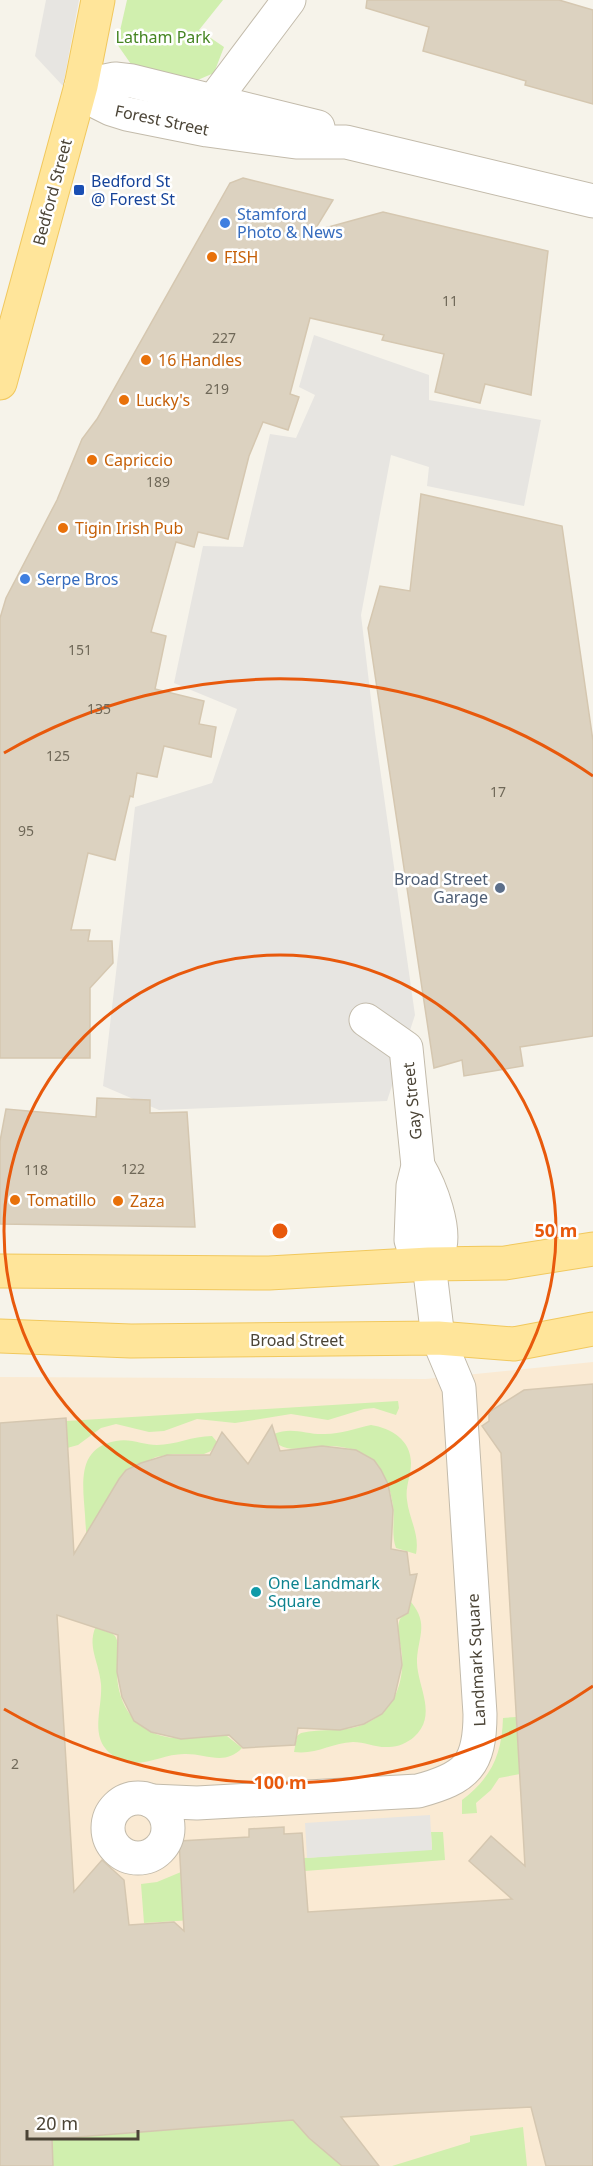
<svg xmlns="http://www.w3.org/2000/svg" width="593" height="2166" viewBox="0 0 593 2166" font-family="'Noto Sans',sans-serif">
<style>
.commercial{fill:#faead3}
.green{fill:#d0efae}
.parking{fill:#e7e5e1}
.building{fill:#dcd2c0;stroke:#d5c7b0;stroke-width:1.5}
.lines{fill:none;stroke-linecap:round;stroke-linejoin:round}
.minor-casing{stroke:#c3bbab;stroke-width:35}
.major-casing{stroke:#f1c85d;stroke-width:35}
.minor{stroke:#fff;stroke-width:33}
.major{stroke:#ffe59a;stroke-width:33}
.ring{fill:none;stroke:#e8590c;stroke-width:3}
.transit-dot{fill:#1a4fb4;stroke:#fff;stroke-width:2}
.shop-dot{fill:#3f7fe0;stroke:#fff;stroke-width:2}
.food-dot{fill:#e8710a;stroke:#fff;stroke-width:2}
.service-dot{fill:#5c6f8a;stroke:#fff;stroke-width:2}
.culture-dot{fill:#0f9aa8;stroke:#fff;stroke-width:2}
.labels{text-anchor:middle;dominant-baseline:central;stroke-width:5;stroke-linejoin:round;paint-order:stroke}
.number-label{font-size:14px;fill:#6f6858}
.park-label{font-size:16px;fill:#458522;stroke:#fff}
.street-label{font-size:16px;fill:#4b4436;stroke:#fff}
.transit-label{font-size:16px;fill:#164399;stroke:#fff;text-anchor:start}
.shop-label{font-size:16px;fill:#366cbe;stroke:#fff;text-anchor:start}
.food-label{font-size:16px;fill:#c56008;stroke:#fff;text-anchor:start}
.service-label{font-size:16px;fill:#4e5e75;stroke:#fff;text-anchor:end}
.culture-label{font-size:16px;fill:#0d838f;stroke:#fff;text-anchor:start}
.centre{fill:#e8590c;stroke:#fff;stroke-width:3}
.ring-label{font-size:18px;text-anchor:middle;font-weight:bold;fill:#e8590c;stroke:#fff;stroke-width:5;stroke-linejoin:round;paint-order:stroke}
</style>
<rect width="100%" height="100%" fill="#f6f3ea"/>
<path class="commercial" d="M593 1362V2166H0V1377L426 1379Z"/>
<g class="green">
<path d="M127 0H223L199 30 224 47 214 73 193 82 133 67 117 44Z"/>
<path d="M398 1401 399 1408 396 1415 374 1408 364 1409 328 1420 291 1414 235 1423 197 1419 164 1431 149 1432 116 1424 101 1428 78 1445 67 1448 66 1421Z"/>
<path d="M371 1425C391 1428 411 1440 411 1463 411 1476 405 1487 407 1500 409 1519 420 1534 416 1554L396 1548C391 1534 395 1521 393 1506 388 1466 366 1445 325 1446 309 1446 293 1453 279 1445L274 1434C292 1426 307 1435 325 1434 341 1434 356 1428 371 1425Z"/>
<path d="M212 1436 217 1442 211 1451 204 1454H173L156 1457 126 1471 89 1571C88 1552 86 1534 85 1515 83 1485 76 1448 116 1441 131 1438 143 1445 157 1445 176 1445 192 1436 212 1436Z"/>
<path d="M411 1602C430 1625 417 1638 417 1663 418 1688 438 1716 414 1737 407 1743 398 1747 389 1747 376 1748 365 1742 353 1742 331 1743 316 1755 294 1752L297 1736 301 1733C322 1728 344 1733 365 1724 393 1712 404 1685 402 1655 401 1644 396 1633 399 1622 400 1617 404 1615 408 1613Z"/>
<path d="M101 1618 104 1631C105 1631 112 1633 113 1634 122 1641 117 1664 117 1674 118 1706 136 1731 167 1737 187 1741 207 1735 227 1736L242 1748C225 1766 207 1754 186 1754 163 1753 141 1770 119 1759 86 1742 103 1711 101 1684 99 1659 83 1642 101 1618Z"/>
<path d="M516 1717 520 1774 499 1778 491 1790 476 1803 477 1813 462 1814V1800C491 1778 502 1755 503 1718Z"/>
<path d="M431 1832H443L445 1860 305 1871 304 1858 432 1849Z"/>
<path d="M181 1872 193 1920 144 1923 141 1884 157 1882Z"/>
<path d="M49 2102 294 2119 378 2166H53Z"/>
<path d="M523 2127 527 2166H392L470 2142V2136Z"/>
</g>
<g class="parking">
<path d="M46 0H79L63 86 35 56Z"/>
<path d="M314 335 429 375V400L541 420 524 506 427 486 429 467 391 455 361 615 375 733 415 1015 387 1101 159 1110 103 1086 135 807 212 783 237 709 174 683 203 546 243 547 270 434 296 438 315 395 299 387Z"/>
<path d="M430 1815 432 1850 307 1858 305 1823Z"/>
</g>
<g class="building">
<path d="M367 0H559L593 10V104L525 85 526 81 423 51 429 27 366 8Z"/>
<path d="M243 178 333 200 314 231 383 212 548 251 531 395 485 384 480 403 435 392 444 354 382 340 384 335 310 318 290 394 299 397 288 430 263 422 249 456 228 539 198 532 194 547 176 542 151 632 166 636 155 689 204 701 199 724 216 727 211 757 164 746 157 777 137 773 133 797 130 796 115 860 88 853 71 930H90L88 941H112L113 963 90 988V1058H0V618L6 598 57 500 82 439 97 419 230 183Z"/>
<path d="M421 494 562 526 593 741V1036L520 1047 523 1066 464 1076 462 1060 434 1068 368 628 380 586 410 591Z"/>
<path d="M97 1098 150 1100V1113L187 1112 195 1227 0 1224V1141L6 1109 96 1117Z"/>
<path d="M593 1384V2166H546L531 2107 341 2117 379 2166H342L309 2138 293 2120 52 2139 53 2166H0V1423L66 1418 74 1554 119 1479 126 1470 141 1463 167 1455H210L222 1432 248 1464 272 1425 280 1451 322 1446 356 1450 374 1460 381 1470 388 1484 393 1510 391 1549 407 1552 410 1575 417 1574 408 1613 397 1619 402 1665 394 1699 382 1714 364 1724 340 1730 298 1728 295 1745 243 1748 229 1735 181 1739 151 1732 134 1721 122 1697 117 1672 118 1635 57 1615 74 1892 102 1860 124 1880 129 1925 174 1922 184 1931 179 1841 249 1837V1829L284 1827V1834L302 1833 308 1912 512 1899 469 1861 491 1836 525 1866 501 1453 482 1426 489 1421V1412L524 1390Z"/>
</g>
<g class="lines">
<g class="minor-casing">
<g id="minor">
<path d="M81 86 99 103 111 109 127 114 207 130 296 142H346L593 201"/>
<path d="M81 86 115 79 132 81 318 127"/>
<path d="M210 120 214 100 289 0"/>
<path d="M418 1166C430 1186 448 1231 438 1253 436 1257 431 1261 429 1264"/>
<circle cx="138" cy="1828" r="30"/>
<path d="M151 1801 197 1803 418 1791C467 1778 480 1765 480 1714L459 1388 438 1338 429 1264 415 1253 411 1240 413 1186 418 1166 406 1048 366 1020"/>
</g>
</g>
<g class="major-casing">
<g id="major">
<path d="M0 383 81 86 98 0"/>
<path d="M0 1271 269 1273 429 1264 505 1263 593 1249"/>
<path d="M0 1336 131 1341 438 1338 514 1344 593 1329"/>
</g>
</g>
<use href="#minor" class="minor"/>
<use href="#major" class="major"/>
</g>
<g class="ring">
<circle cx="280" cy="1231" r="276"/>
<path d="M593 1686A552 552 0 0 1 4 1709M4 753A552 552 0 0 1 593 776"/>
</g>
<rect class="transit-dot" x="73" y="184" width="12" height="12" rx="3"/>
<g class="shop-dot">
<circle cx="225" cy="223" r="6"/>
<circle cx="25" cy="579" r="6"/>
</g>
<g class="food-dot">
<circle cx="212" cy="257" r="6"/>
<circle cx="146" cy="360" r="6"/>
<circle cx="124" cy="400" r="6"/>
<circle cx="92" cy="460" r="6"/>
<circle cx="63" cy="528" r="6"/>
<circle cx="15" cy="1200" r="6"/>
<circle cx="118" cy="1201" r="6"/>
</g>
<circle class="service-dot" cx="500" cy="888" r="6"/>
<circle class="culture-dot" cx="256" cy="1592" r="6"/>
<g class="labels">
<g class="number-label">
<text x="450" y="300">11</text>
<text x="224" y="337">227</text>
<text x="217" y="388">219</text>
<text x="158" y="481">189</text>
<text x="80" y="649">151</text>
<text x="99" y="708">135</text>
<text x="58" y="755">125</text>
<text x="498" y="791">17</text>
<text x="26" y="830">95</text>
<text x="133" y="1168">122</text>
<text x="36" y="1169">118</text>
<text x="15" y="1763">2</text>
</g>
<g class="park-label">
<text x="163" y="37">Latham Park</text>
</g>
<g class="street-label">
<text transform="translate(162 120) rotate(12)">Forest Street</text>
<text transform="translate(52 192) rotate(-75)">Bedford Street</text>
<text transform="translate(412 1101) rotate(-96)">Gay Street</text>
<text x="297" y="1340">Broad Street</text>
<text transform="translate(476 1660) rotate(-93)">Landmark Square</text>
</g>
<g class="transit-label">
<text x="91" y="181">Bedford St<tspan x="91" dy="18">@ Forest St</tspan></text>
</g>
<g class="shop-label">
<text x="237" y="214">Stamford<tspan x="237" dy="18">Photo &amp; News</tspan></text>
<text x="37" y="579">Serpe Bros</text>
</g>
<g class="food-label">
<text x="224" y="257">FISH</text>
<text x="158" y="360">16 Handles</text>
<text x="136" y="400">Lucky's</text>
<text x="104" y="460">Capriccio</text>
<text x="75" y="528">Tigin Irish Pub</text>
<text x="27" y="1200">Tomatillo</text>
<text x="130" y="1201">Zaza</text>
</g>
<g class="service-label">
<text x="488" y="879">Broad Street<tspan x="488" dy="18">Garage</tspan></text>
</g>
<g class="culture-label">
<text x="268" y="1583">One Landmark<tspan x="268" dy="18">Square</tspan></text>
</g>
</g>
<circle cx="280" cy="1231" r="9" class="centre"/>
<g class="ring-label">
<text x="556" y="1237">50 m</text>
<text x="280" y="1789">100 m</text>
</g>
<path d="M27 2130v9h111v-9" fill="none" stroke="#4b4436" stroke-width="3"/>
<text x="36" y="2130" font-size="18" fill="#4b4436" stroke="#ffffff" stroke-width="4.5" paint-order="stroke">20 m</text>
</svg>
